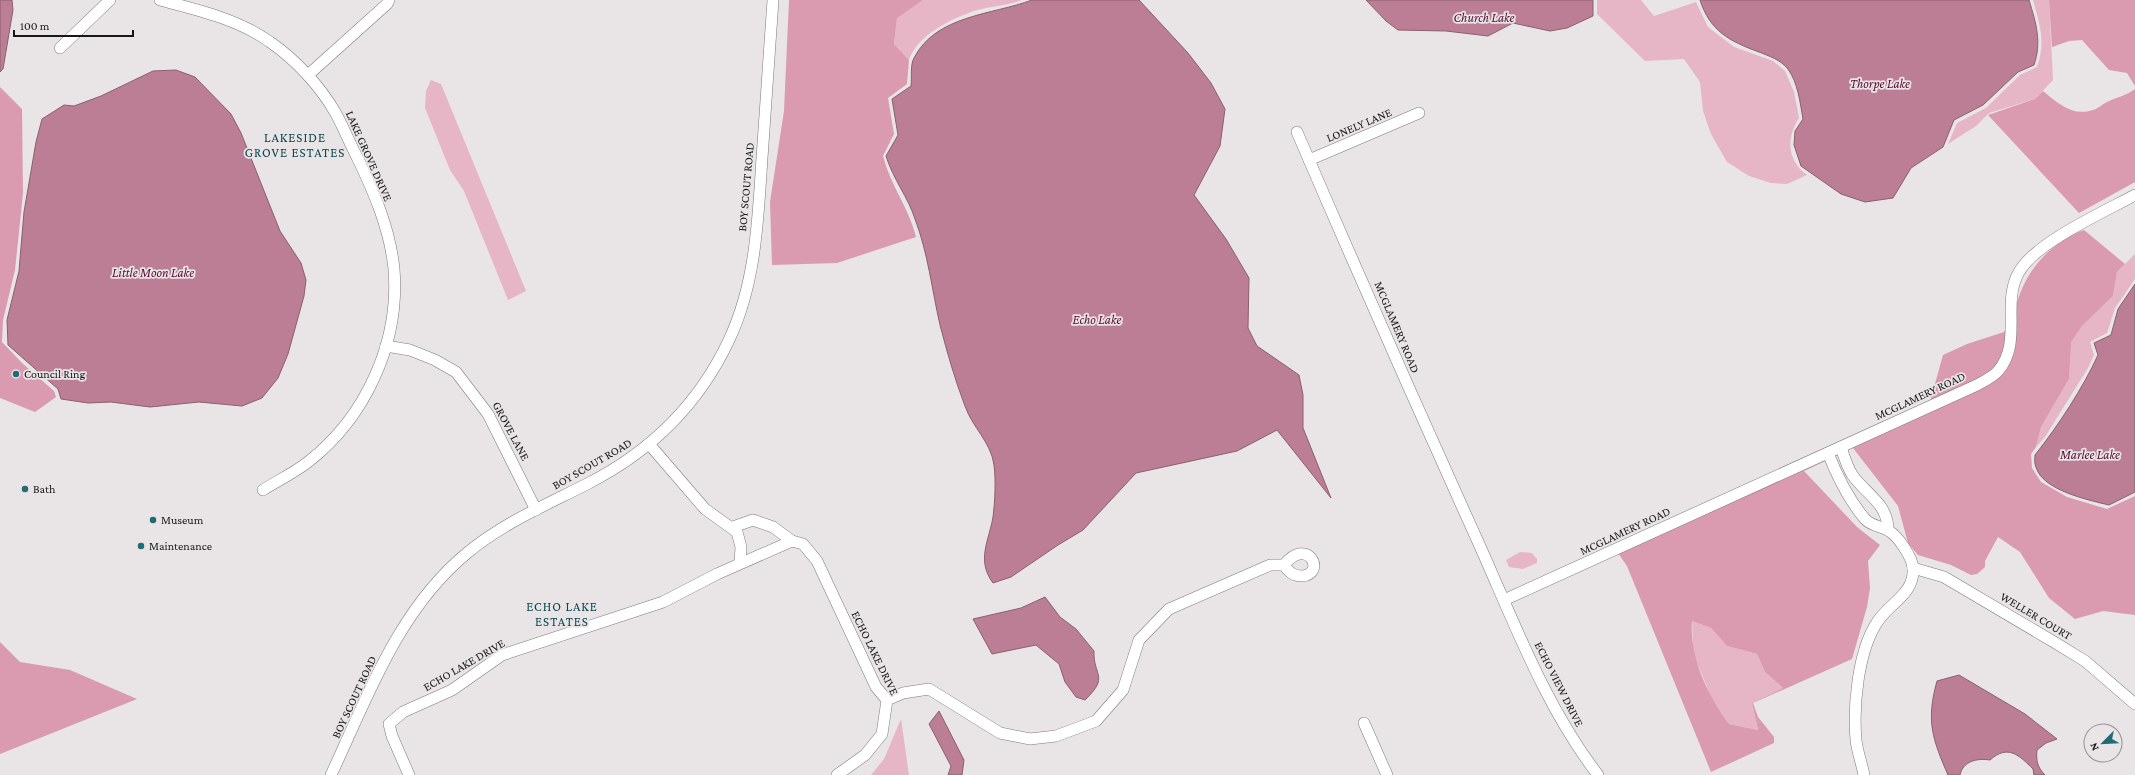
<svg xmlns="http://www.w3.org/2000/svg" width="2135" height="775" viewBox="0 0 2135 775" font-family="'Crimson Pro',serif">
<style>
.green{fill:#e7b6c6}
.forest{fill:#da9ab0;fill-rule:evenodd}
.water{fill:#bc7e94;stroke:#8b5f6e}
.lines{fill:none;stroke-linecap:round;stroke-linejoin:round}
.minor-casing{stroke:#7d7a7b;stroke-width:12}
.minor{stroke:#fff;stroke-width:11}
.poi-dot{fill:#206b74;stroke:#e9e4e6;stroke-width:1.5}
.labels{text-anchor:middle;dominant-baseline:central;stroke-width:3.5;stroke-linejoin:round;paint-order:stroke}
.street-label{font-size:12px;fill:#181717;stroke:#e9e4e6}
.poi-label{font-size:12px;fill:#181717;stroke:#e9e4e6;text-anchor:start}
.water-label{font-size:13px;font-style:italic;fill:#580d31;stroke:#e9e4e6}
.neighbourhood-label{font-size:13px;letter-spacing:1px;fill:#0a4951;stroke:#e9e4e6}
</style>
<rect width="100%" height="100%" fill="#e9e4e6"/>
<g class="green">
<path d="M923 0H1022C1007 6 989 6 974 11 951 19 917 35 909 60L894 44 897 17Z"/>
<path d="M1597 0H1641L1654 16 1696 2 1708 27 1734 47 1773 61 1785 71 1794 92 1799 118C1786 138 1787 161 1807 175L1787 184 1771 183 1749 176 1727 162 1711 134 1703 111 1700 82 1684 59 1645 61 1597 14Z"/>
<path d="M2033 0H2049L2053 80 2035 99 1989 113 1976 126 1948 144 1957 123 1986 108 2020 75 2037 67C2046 41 2040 26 2033 0Z"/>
<path d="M431 80 441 84 526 291 508 300 464 191 450 170 425 108 426 91Z"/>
<path d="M2135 254V279L2115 308 2107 333 2090 342 2094 355 2088 368 2045 437 2036 447 2041 427 2069 379 2070 342 2082 326 2113 296 2117 272Z"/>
<path d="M1520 552 1532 553 1537 559V563L1523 569 1509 567 1506 560Z"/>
<path d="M1692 621 1711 628 1727 646 1757 654 1765 672 1783 688 1752 703 1758 730 1729 724 1714 704 1693 653Z"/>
<path d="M901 719 909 775H871L884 759Z"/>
</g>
<g class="forest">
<path d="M789 0H923L897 18 894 44 909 60 907 84 888 98 894 134 883 156C890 185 909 208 916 237L837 263 772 265 770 202 784 111Z"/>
<path d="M2049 0H2135V86L2127 73 2109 70 2082 40 2069 41 2052 47Z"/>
<path d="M0 87 22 109 23 193 15 270 3 320 2 342 22 363 54 391 56 397 35 412 0 398Z"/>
<path d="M2135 89V182L2079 213 1988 115 2035 99 2043 91C2058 103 2072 117 2093 110 2098 109 2102 104 2107 102 2117 97 2126 96 2135 89Z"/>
<path d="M2084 230 2125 264 2117 272 2113 296 2082 326 2071 342 2069 379 2041 427 2036 447 2031 454 2032 468 2041 482 2067 497 2107 509 2135 496V615L2103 611 2075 619 2049 598 2020 552 1998 537 1985 561V567L1977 574 1971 575 1951 565 1918 555 1908 543 1898 506 1853 448 1804 471 1857 527 1880 545 1868 561 1870 588 1867 607 1852 659 1753 703 1758 717 1774 737V743L1711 772 1627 566 1618 553 2001 375C2004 369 2010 363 2013 356 2019 341 2013 324 2016 308 2023 273 2051 241 2084 230ZM1692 621 1711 628 1727 646 1757 654 1765 672 1783 688 1752 703 1758 730 1729 724C1708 696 1689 656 1692 621Z"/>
<path d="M2007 326C2006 335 2006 345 2004 354 1998 377 1950 392 1930 402L1943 355 1967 344 2004 332Z"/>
<path d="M0 642 20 662 70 670 137 699 0 754Z"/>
</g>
<g class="water">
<path d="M0 0H12L13 10 3 69 0 72Z"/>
<path d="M1032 0H1139L1188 53 1211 83 1225 109 1220 146 1194 195 1226 239 1249 278 1248 328 1257 346 1299 375 1303 395V428L1331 498 1277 430 1237 451 1136 473 1083 530 1058 545 1011 577 993 583C976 560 989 541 993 517 995 501 996 481 994 465 991 442 972 427 965 406 955 380 947 352 940 325 932 290 928 253 915 219 908 197 893 179 886 156L898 135 892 99 911 86C912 78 910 65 914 58 936 15 992 15 1032 0Z"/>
<path d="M1366 0H1593V16L1567 28 1550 31 1513 23 1488 36 1446 31 1398 30 1386 21Z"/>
<path d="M1700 0H2029C2036 23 2042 42 2034 65L2018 72 1983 105 1954 120 1943 147 1911 168 1893 198 1865 202 1841 194 1801 166 1794 145 1795 131 1803 119C1800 102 1798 83 1788 69 1781 60 1769 56 1759 52 1729 41 1710 31 1700 0Z"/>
<path d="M176 70 195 77 231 114 241 133 280 231 301 263 306 280 304 296 288 354 278 378 262 398 242 406 199 402 150 407 111 402 88 403 61 399 58 389 8 345 7 320 19 271 24 212 36 142 42 119 64 105 74 106 101 96 153 71Z"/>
<path d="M2135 284V492L2109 505C2088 500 2042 490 2036 467 2034 463 2035 458 2035 455 2058 426 2083 388 2098 355L2094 343 2111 335 2118 309Z"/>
<path d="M1045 597 1060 617 1076 629 1094 651C1093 676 1110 676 1085 700L1076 697 1065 682 1059 664 1036 645 992 654 973 619 1021 608Z"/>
<path d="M1959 675 2025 714 2057 739 2046 743 2037 750C2036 760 2037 767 2045 775H2034L2033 769C2019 755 2008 744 1990 760 1977 758 1963 761 1960 775H1948C1932 738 1926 721 1937 681Z"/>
<path d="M939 711 964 760 962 775H948L951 766 929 724Z"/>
</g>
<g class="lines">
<g class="minor-casing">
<g id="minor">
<path d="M160 0C198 10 238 19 270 42 295 59 320 86 335 112 343 126 349 142 357 157 374 192 390 229 394 269 400 342 366 417 308 462 294 473 277 481 263 490"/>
<path d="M60 48 110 0"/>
<path d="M308 75 387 4 389 0"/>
<path d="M1297 132C1356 269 1417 407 1479 544 1514 622 1545 706 1598 775"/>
<path d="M1309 160 1419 113"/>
<path d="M386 346 410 350 435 360 456 372 488 414 536 510"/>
<path d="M649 444 705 509 737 532 741 547 740 563"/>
<path d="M1841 447C1844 457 1847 467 1853 476 1867 495 1888 504 1888 530"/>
<path d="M1828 453C1837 476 1848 499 1865 519 1871 526 1881 526 1889 531 1898 536 1912 557 1913 568 1915 595 1887 604 1876 624 1858 653 1853 706 1856 740 1857 751 1862 764 1864 775"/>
<path d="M733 527 753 520 773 527 792 541"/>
<path d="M1913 568 1944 577 2054 642 2085 661 2135 704"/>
<path d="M1504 600 1977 385C1984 381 1993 377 1998 371 2023 342 2001 303 2019 272 2036 242 2104 212 2135 195"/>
<path d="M887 700 903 693 929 689 1000 733 1030 739 1056 736 1096 721 1123 690 1139 640 1169 609 1270 565H1284C1289 572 1293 576 1302 576 1327 574 1308 535 1284 565"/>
<path d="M1364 723 1387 775"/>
<path d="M331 775C368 696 398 610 467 553 503 523 546 505 587 484 650 452 699 404 729 340 756 283 758 219 762 158 766 105 769 53 773 0"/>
<path d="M409 775 392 736 389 724 403 712 452 690 502 655 663 602 717 574 792 541 803 544 817 561 876 687 887 700 882 734 865 755 837 775"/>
</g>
</g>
<use href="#minor" class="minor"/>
</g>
<g class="poi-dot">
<circle cx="16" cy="374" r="4"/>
<circle cx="25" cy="489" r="4"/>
<circle cx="153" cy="520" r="4"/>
<circle cx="141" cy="546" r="4"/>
</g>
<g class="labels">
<g class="street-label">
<text transform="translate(1359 125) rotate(-23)">LONELY LANE</text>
<text transform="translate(369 156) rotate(66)">LAKE GROVE DRIVE</text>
<text transform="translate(746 187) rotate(-85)">BOY SCOUT ROAD</text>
<text transform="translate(1397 327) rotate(67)">MCGLAMERY ROAD</text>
<text transform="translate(1920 396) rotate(-25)">MCGLAMERY ROAD</text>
<text transform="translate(511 431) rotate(62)">GROVE LANE</text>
<text transform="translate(592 464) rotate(-30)">BOY SCOUT ROAD</text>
<text transform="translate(1625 531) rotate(-25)">MCGLAMERY ROAD</text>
<text transform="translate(2036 616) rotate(31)">WELLER COURT</text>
<text transform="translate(875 653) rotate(64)">ECHO LAKE DRIVE</text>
<text transform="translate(464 665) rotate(-30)">ECHO LAKE DRIVE</text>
<text transform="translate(1559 684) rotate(63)">ECHO VIEW DRIVE</text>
<text transform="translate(354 697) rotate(-65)">BOY SCOUT ROAD</text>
</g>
<g class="poi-label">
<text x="24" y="374">Council Ring</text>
<text x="33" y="489">Bath</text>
<text x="161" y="520">Museum</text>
<text x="149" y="546">Maintenance</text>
</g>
<g class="water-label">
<text x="1484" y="17">Church Lake</text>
<text x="1880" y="83">Thorpe Lake</text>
<text x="153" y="272">Little Moon Lake</text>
<text x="1097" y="319">Echo Lake</text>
<text x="2090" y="454">Marlee Lake</text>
</g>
<g class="neighbourhood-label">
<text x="295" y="137">LAKESIDE<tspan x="295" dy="15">GROVE ESTATES</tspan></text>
<text x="562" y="606">ECHO LAKE<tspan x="562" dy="15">ESTATES</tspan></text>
</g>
</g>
<g transform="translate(2103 743) rotate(246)"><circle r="19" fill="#e9e4e6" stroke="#959293"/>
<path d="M0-3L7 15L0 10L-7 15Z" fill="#206b74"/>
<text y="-6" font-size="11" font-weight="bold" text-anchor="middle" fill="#181717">N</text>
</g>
<path d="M14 30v6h119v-6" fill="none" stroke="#181717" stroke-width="2"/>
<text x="20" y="30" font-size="12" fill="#181717" stroke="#e9e4e6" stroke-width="3" paint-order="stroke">100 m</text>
</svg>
